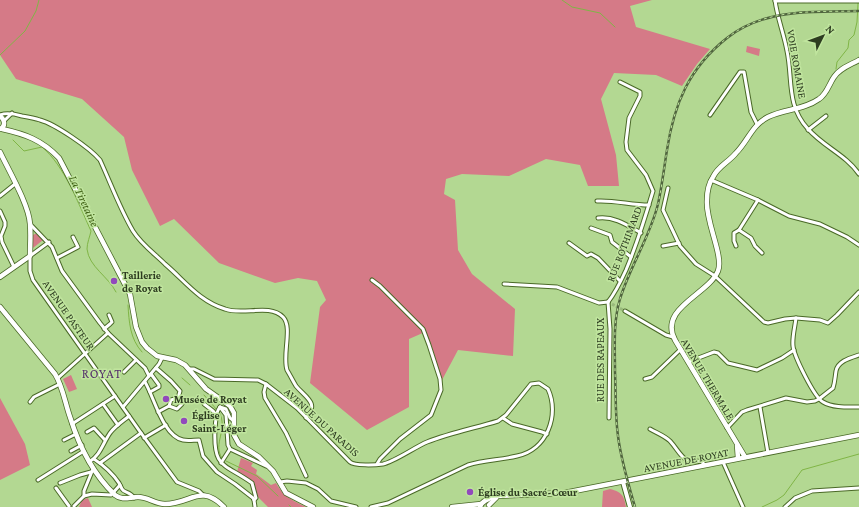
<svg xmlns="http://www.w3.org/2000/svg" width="859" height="507" viewBox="0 0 859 507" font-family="'Crimson Pro',serif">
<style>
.green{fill:#d57a87}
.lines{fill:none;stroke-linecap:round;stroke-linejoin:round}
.stream{stroke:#80b546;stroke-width:1}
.minor-tunnel{stroke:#98b97b;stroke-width:3;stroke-dasharray:3 1.5;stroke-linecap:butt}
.minor-casing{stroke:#4a6927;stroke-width:5}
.tertiary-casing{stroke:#4a6927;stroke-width:6}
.secondary-casing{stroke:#4a6927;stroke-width:6}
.minor{stroke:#fff;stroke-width:3}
.tertiary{stroke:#fff;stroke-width:4}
.secondary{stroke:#fff;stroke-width:4.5}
.rail-casing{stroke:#50653e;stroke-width:2.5}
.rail{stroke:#c0e59e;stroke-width:1;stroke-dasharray:3;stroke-linecap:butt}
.poi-dot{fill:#9149bc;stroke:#c0e59e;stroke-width:1.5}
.labels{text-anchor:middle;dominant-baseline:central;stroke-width:3;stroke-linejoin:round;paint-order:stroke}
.street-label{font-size:11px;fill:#2d3c20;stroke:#c0e59e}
.poi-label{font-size:11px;font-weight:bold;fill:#2d3c20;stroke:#c0e59e;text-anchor:start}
.water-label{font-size:12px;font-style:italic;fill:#3e5f13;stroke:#c0e59e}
.quarter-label{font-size:13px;letter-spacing:1px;fill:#55326b;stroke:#c0e59e}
</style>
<rect width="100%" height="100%" fill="#b3d892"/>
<g class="green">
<path d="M0 0H652L630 6 636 27 710 49 697 64 682 86 656 75 614 73 601 99 616 155 619 186H588L580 165 546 159 509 176 462 174 446 179 444 194 455 200 458 250 472 274 515 309 513 356 458 350 442 380 425 332 409 339V407L367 430 310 383 320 307 326 300 317 281 298 278 275 283 219 263 174 219 160 226 132 170 124 137 82 99 16 79 0 55Z"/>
<path d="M747 46 760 49 759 56 746 52Z"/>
<path d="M37 233 43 240 33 248V235Z"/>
<path d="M71 375 77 389 69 392 63 379Z"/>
<path d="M0 398 25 444 30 465 0 480Z"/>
<path d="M241 458 253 463 251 466 257 470 256 474 271 485 276 483C284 497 292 500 306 507H268L257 496 254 483 237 472Z"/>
<path d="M610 489C622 492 624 496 626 507H602L603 491Z"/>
<path d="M88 498 92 507H79L82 500Z"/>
</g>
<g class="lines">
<g class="stream">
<path d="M562 0 572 7 600 13 615 27"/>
<path d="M0 55 25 31 36 11 39 0"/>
<path d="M836 69 837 62 848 48 849 40 854 35 857 22 858 3"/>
<path d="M13 140 24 151 42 147C64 165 79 205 91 231 90 236 87 243 87 249 89 267 108 276 116 292"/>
<path d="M128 305C129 322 130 339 142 352"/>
<path d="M182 378 190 385"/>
<path d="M204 395 217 410"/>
<path d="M219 412C229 429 212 444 222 458"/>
<path d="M226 461 257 476 278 496"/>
<path d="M289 505 291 507"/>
<path d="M762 507 777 500 784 495 802 470 859 454"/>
</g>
<path class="minor-tunnel" d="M608 302 625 311"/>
<g class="minor-casing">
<g id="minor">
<path d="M775 0C777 17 784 34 787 51 793 79 786 105 808 129 824 147 846 155 859 174"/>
<path d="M775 1H859"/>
<path d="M0 115C7 112 15 114 22 116 28 117 34 118 40 120 55 124 90 148 100 160 111 184 120 209 133 231 141 244 155 254 165 264 185 281 199 301 225 309 243 316 269 303 283 317 293 327 282 355 287 370 290 375 293 381 296 386 305 397 320 403 306 418"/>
<path d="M710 115 740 72H744L751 112 757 124"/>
<path d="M4 121 12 113"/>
<path d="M808 130 826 116"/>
<path d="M711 180 758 200 789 216 820 224 847 237 859 245"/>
<path d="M668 188 663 210 680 246 696 264 715 276 764 322 768 323 785 319 796 318C795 327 792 337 793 346 794 356 814 397 823 402 833 408 848 407 859 407"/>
<path d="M0 196 15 184"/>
<path d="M758 200 739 230 751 238 755 246 762 253"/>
<path d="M597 201C615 200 631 205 649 205"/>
<path d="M0 211 5 222V226L1 236 2 242 14 267"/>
<path d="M598 218C614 216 627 225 641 233"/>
<path d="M30 224 52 247 62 271 100 323 108 333 145 368 149 376"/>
<path d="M591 228 610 235 612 242 631 257"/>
<path d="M49 242 30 256V271L33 280 141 433 177 482 199 491 203 495"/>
<path d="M569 243 587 256 591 254 598 258 620 281"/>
<path d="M663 246 679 243"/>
<path d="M736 246 734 241V233L739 230"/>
<path d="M57 258 78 247 73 237"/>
<path d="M372 280 380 286 423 329 429 345 440 379 441 390 431 415 400 439 380 459 377 464"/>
<path d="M504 284 557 287 599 303 608 302"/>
<path d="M608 302C616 292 621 281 626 270 637 244 645 218 653 191L646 175 627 150 626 142 629 118 640 96V92L620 82"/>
<path d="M608 302 610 329 609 418"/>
<path d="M625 311 666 335 673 337"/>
<path d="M796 318 820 320 828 323 837 315 859 292"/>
<path d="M104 329 110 324 112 322 109 315"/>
<path d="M688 362 714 352 718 353 728 363 757 370 782 358 794 350"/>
<path d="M156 368 171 381 180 391 178 398 182 404 177 409 169 406"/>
<path d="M189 369H194L214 379 258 380 266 384 297 408 350 462C354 466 376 465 383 464 394 462 415 447 427 442 450 433 475 428 498 421L506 415 531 384 539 383 548 389C560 415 547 450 517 456 501 460 484 460 468 465L388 503 371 507"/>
<path d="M124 372 136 360"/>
<path d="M58 378 108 333"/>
<path d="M645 379 652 377 681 349"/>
<path d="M145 382C154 397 163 436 183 440 188 441 194 440 199 440L203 456 217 472 235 484 253 498 254 500"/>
<path d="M266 384 264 392 265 398 286 433 306 476"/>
<path d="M150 392 159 387V385L151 374"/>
<path d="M30 402 34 397 60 384"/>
<path d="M103 404 118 425"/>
<path d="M204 404 213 411 216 415"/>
<path d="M123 407 159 364 162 358"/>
<path d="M220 407C215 413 216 421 215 429 213 469 224 463 252 483L256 498 254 500 255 507"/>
<path d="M220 407 226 415 228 445 230 449 266 466"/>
<path d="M220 407 226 409 230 418 234 421"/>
<path d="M760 407 768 453"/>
<path d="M158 412 169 406 171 400 178 398"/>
<path d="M503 418 512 424 542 432 547 434"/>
<path d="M72 424 115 396"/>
<path d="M727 428 742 412 747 410 786 398 807 402 815 401 819 399 833 388C835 382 835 377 836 371 838 361 850 358 859 355"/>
<path d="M650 429C657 433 665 436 670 441 681 453 682 464 701 461L705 465"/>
<path d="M87 432 94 428 105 440"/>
<path d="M144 438 166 425"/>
<path d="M64 440 76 434"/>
<path d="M71 451 82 445"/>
<path d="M94 459C103 465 113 474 119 483 120 485 121 487 122 489 124 493 130 491 134 498"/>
<path d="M89 462C100 456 103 443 110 433 115 426 123 421 129 416"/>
<path d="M723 462 743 507"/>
<path d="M100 463 141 433"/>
<path d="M221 463 230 449"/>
<path d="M38 480 84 451"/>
<path d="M280 482 287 481 306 483 318 489 331 501 356 507"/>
<path d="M60 483 80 475 91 472"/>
<path d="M56 488 69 506"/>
<path d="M84 496 92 494 111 495 120 485"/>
<path d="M74 506 84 496V491L93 469"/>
<path d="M785 507 795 498 812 491 859 488"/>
</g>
</g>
<g class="tertiary-casing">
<path id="tertiary" d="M623 482 630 507"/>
</g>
<g class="secondary-casing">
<g id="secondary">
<path d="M0 116C5 120 6 126 0 129"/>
<path d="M2 129C25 134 42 140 59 158L130 294 136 327 142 342 147 348 157 356 176 360 185 365 206 389 230 406 234 413V435L239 444 259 457 273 471 286 493 313 507"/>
<path d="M0 152C9 171 29 205 30 224 31 235 30 245 30 256L0 277"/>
<path d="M0 307 55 374C63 387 65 403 70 417 79 446 93 474 115 495 122 501 130 497 138 497 148 497 155 504 165 504 191 504 200 483 224 507"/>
<path d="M737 445 738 458"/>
<path d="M745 457 675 340C658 308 708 295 718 271 724 256 705 221 707 200 707 192 709 183 713 177 718 166 729 162 736 153 748 141 752 125 768 117 784 109 804 110 819 99 827 94 829 84 834 77 840 68 850 65 859 60"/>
<path d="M489 505 496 498"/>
<path d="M452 507 481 504"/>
<path d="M480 507C482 500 491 498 497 496L564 493 859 435"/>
</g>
</g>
<use href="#minor" class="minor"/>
<use href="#tertiary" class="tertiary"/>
<use href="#secondary" class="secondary"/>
<g class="rail-casing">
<path id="rail" d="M635 507C628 483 621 460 618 436 615 415 616 393 615 372 615 347 613 322 620 299 630 266 650 237 658 204 662 186 664 168 667 150 674 104 689 68 727 38 765 8 813 12 859 11"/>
</g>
<use href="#rail" class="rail"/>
</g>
<g class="poi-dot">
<circle cx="114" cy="281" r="4"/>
<circle cx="166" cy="399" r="4"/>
<circle cx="184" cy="421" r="4"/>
<circle cx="470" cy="492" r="4"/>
</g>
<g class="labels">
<g class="street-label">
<text transform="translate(797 64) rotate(80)">VOIE ROMAINE</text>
<text transform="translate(624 244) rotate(-69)">RUE ROTHIMARD</text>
<text transform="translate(69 315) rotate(55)">AVENUE PASTEUR</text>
<text transform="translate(600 360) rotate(-90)">RUE DES RAPEAUX</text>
<text transform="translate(708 379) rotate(59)">AVENUE THERMALE</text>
<text transform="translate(322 422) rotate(42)">AVENUE DU PARADIS</text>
<text transform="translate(686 460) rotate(-11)">AVENUE DE ROYAT</text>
</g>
<g class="poi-label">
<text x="122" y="275">Taillerie<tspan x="122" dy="13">de Royat</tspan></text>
<text x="174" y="399">Musée de Royat</text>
<text x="192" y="415">Église<tspan x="192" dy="13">Saint-Léger</tspan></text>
<text x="478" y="492">Église du Sacré-Cœur</text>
</g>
<g class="water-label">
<text transform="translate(84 201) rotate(65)">La Tiretaine</text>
</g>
<g class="quarter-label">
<text x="102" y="373">ROYAT</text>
</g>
</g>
<g transform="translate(823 36) rotate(48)" stroke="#c0e59e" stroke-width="3" paint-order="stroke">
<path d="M0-3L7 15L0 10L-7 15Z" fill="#2d3c20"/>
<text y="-6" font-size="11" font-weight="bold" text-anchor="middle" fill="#2d3c20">N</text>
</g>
</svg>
